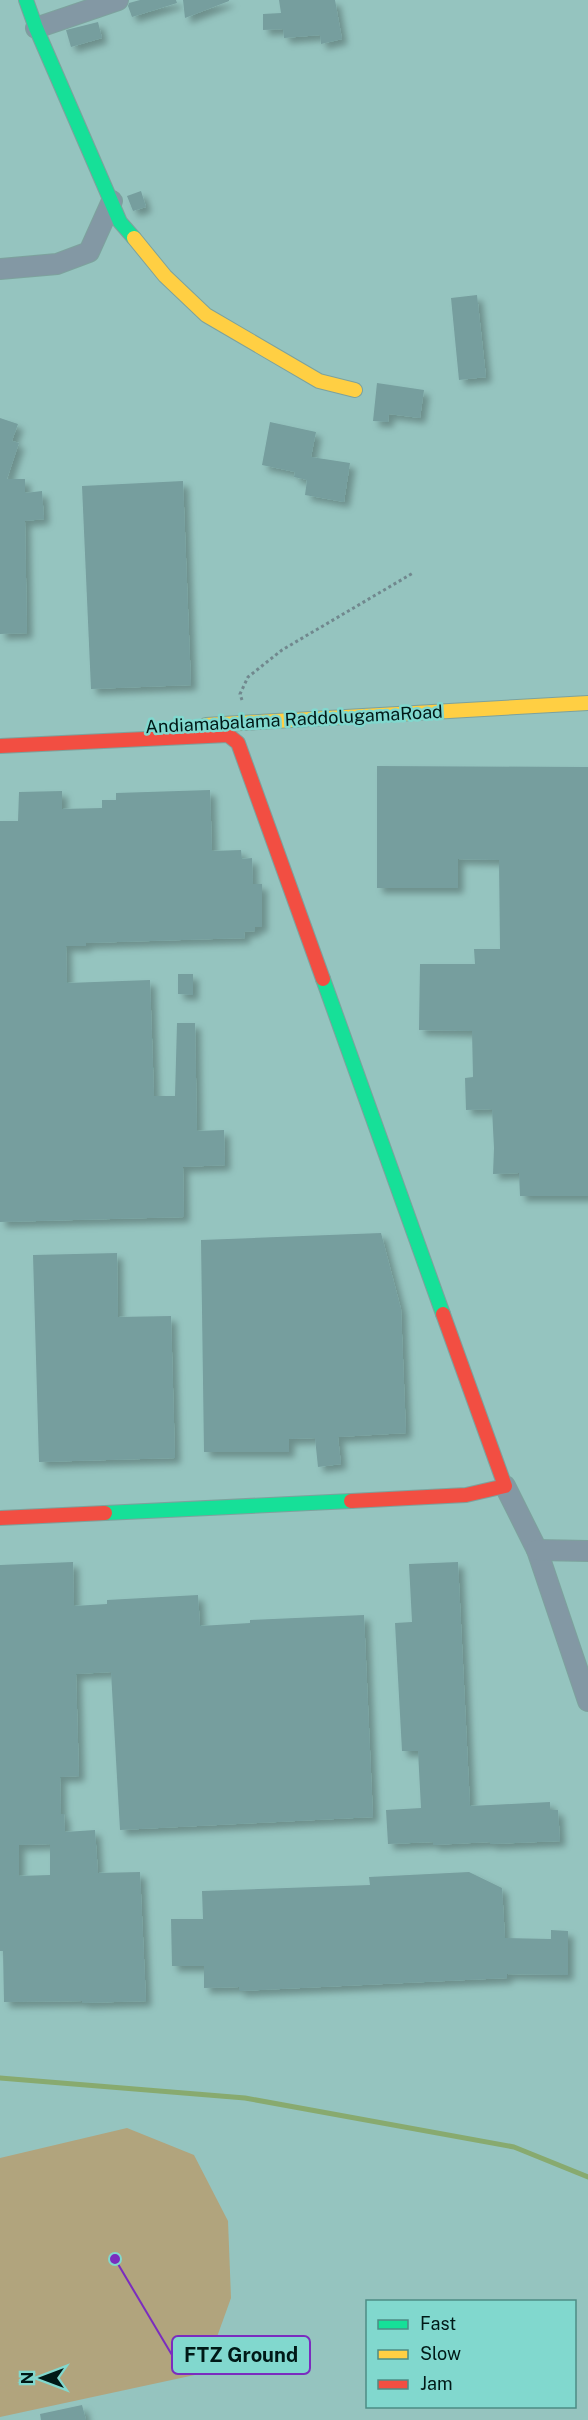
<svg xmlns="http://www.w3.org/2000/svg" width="588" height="2420" viewBox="0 0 588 2420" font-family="'Public Sans',sans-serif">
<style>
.green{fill:#b1a47d}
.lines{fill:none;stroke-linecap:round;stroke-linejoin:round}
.stream{stroke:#88aa6f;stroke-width:5}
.building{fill:#769e9e;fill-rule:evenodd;filter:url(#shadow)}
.street-casing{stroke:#7da29d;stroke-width:22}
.fast-casing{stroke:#7da29d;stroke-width:16}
.slow-casing{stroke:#7da29d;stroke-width:16}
.jam-casing{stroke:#7da29d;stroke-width:16}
.path{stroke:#71888e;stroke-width:3;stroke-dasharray:3 3;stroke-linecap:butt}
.street{stroke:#8398a4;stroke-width:20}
.fast{stroke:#16e098;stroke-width:14}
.slow{stroke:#ffcf43;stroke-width:14}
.jam{stroke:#f24e42;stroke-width:14}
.labels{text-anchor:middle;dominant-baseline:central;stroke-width:5;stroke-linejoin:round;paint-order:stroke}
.street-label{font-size:18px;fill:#001917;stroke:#81d8ce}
.leader{fill:none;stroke:#7b2cbf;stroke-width:2}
.callout-dot{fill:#7b2cbf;stroke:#81d8ce;stroke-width:2}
.callout{fill:#81d8ce;stroke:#7b2cbf;stroke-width:2}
.callout-label{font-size:20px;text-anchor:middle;font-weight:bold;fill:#001917}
</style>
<defs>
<filter id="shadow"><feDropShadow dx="5.5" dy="5.5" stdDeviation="3" flood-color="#0004"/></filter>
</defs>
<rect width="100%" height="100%" fill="#95c4bf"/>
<path class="green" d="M127 2128 194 2155 228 2221 231 2298 204 2373 0 2417V2158Z"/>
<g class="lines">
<path class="stream" d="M0 2078 245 2098 514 2147 588 2177"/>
</g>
<g class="building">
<path d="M140 0H176L177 3 132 17 128 6 129 3Z"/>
<path d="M183 0H229V1L185 18Z"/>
<path d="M279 0H335L342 39 321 44 320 35 284 38 283 29 263 30V14L281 13Z"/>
<path d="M98 22 102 38 71 47 66 30Z"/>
<path d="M141 191 146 207 133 211 127 196Z"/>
<path d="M477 295 486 377 459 380 451 298Z"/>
<path d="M377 383 424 390 420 418 389 414 388 422 373 421Z"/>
<path d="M0 418 18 424 12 441 19 443 7 479H25V493L42 491 44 519 25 521 27 633 0 634Z"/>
<path d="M270 422 316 432 311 457 350 463 344 502 305 495 307 480 294 477 295 472 262 465Z"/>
<path d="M183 481 191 685 91 689 82 486Z"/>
<path d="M377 766 588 767V1196H520L519 1173 493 1174 494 1148 492 1109 466 1110 465 1078 473 1077 472 1031 419 1030 420 964H475L474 949H500L499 860 458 859V888H377Z"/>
<path d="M210 790 212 851 241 850 242 859 252 858 253 884H262V927H255V931L244 932 245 938 86 943V946H66L67 983 150 980 154 1096H175L177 1023H195L197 1131 224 1130 225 1165 183 1167 184 1217 0 1222V821H18L19 792 62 791V809L102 808V800H116V793Z"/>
<path d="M178 974H193V995L178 994Z"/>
<path d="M381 1233 401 1309 406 1433 338 1437 341 1464 318 1467 315 1438 289 1439V1452H204L201 1240Z"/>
<path d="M117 1253 118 1317 171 1316 175 1458 39 1462 33 1255Z"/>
<path d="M73 1562 74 1606 107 1604V1600L198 1595 200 1626 250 1623V1620L364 1615 373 1817 120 1830 111 1672 76 1674 79 1776 60 1777 61 1814H64L65 1832 95 1830 98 1873 140 1872 146 2001 82 2003V2001L4 2002 3 1951H0V1565ZM50 1844V1875L19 1876V1845Z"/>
<path d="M458 1562 470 1806 550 1802V1810H558L560 1841 490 1844V1842L433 1845V1842L388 1844 386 1810 421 1808 418 1751H402L395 1623 412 1622 409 1564Z"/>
<path d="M469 1872 502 1888 505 1938 551 1939V1930L568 1931V1975L507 1974V1978L239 1991V1987L204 1988V1966H172L171 1919H203L202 1891 370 1885 369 1877Z"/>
<path d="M82 2405 86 2420H41L40 2414Z"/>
</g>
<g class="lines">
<g class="street-casing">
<g id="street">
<path d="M36 28 118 0"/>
<path d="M0 269 57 264 89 252 112 201"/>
<path d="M505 1486 537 1550 588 1701"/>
<path d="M537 1550 588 1551"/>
</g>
</g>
<g class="fast-casing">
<g id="fast">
<path d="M26 0 36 28 120 222 134 238"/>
<path d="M323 979 443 1314"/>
<path d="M105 1513 351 1501"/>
</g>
</g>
<g class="slow-casing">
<g id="slow">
<path d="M134 238 165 276 206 315 319 381 355 390"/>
<path d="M206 725 588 703"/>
</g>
</g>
<g class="jam-casing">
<g id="jam">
<path d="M0 746 228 735 238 743 323 979"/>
<path d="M351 1501 466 1495 505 1486 443 1314"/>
<path d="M0 1518 105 1513"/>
</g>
</g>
<path class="path" d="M242 700 240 694 248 677 282 650 413 573"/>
<use href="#street" class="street"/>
<use href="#fast" class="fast"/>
<use href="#slow" class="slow"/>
<use href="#jam" class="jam"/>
</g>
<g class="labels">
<g class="street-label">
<text transform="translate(294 719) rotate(-3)">Andiamabalama RaddolugamaRoad</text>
</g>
</g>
<path class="leader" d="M115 2259L172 2355"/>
<circle class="callout-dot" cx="115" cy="2259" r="6"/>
<rect class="callout" x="172" y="2336" width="138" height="38" rx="6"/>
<g class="callout-label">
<text x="241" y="2362">FTZ Ground</text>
</g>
<rect x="366" y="2300" width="210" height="108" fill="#81d8ce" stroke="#4d8c85" stroke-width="1.5"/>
<rect x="378" y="2320" width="30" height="9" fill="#16e098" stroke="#4d8c85" stroke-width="1.5"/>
<text x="420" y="2330" font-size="18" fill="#001917">Fast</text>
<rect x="378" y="2350" width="30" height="9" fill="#ffcf43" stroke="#4d8c85" stroke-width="1.5"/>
<text x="420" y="2360" font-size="18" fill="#001917">Slow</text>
<rect x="378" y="2380" width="30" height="9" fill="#f24e42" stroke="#4d8c85" stroke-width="1.5"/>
<text x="420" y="2390" font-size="18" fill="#001917">Jam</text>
<g transform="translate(42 2378) rotate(270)" stroke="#81d8ce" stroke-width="4.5" paint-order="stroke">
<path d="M0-4.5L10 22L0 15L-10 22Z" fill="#001917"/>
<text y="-9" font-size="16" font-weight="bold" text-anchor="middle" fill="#001917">N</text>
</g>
</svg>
